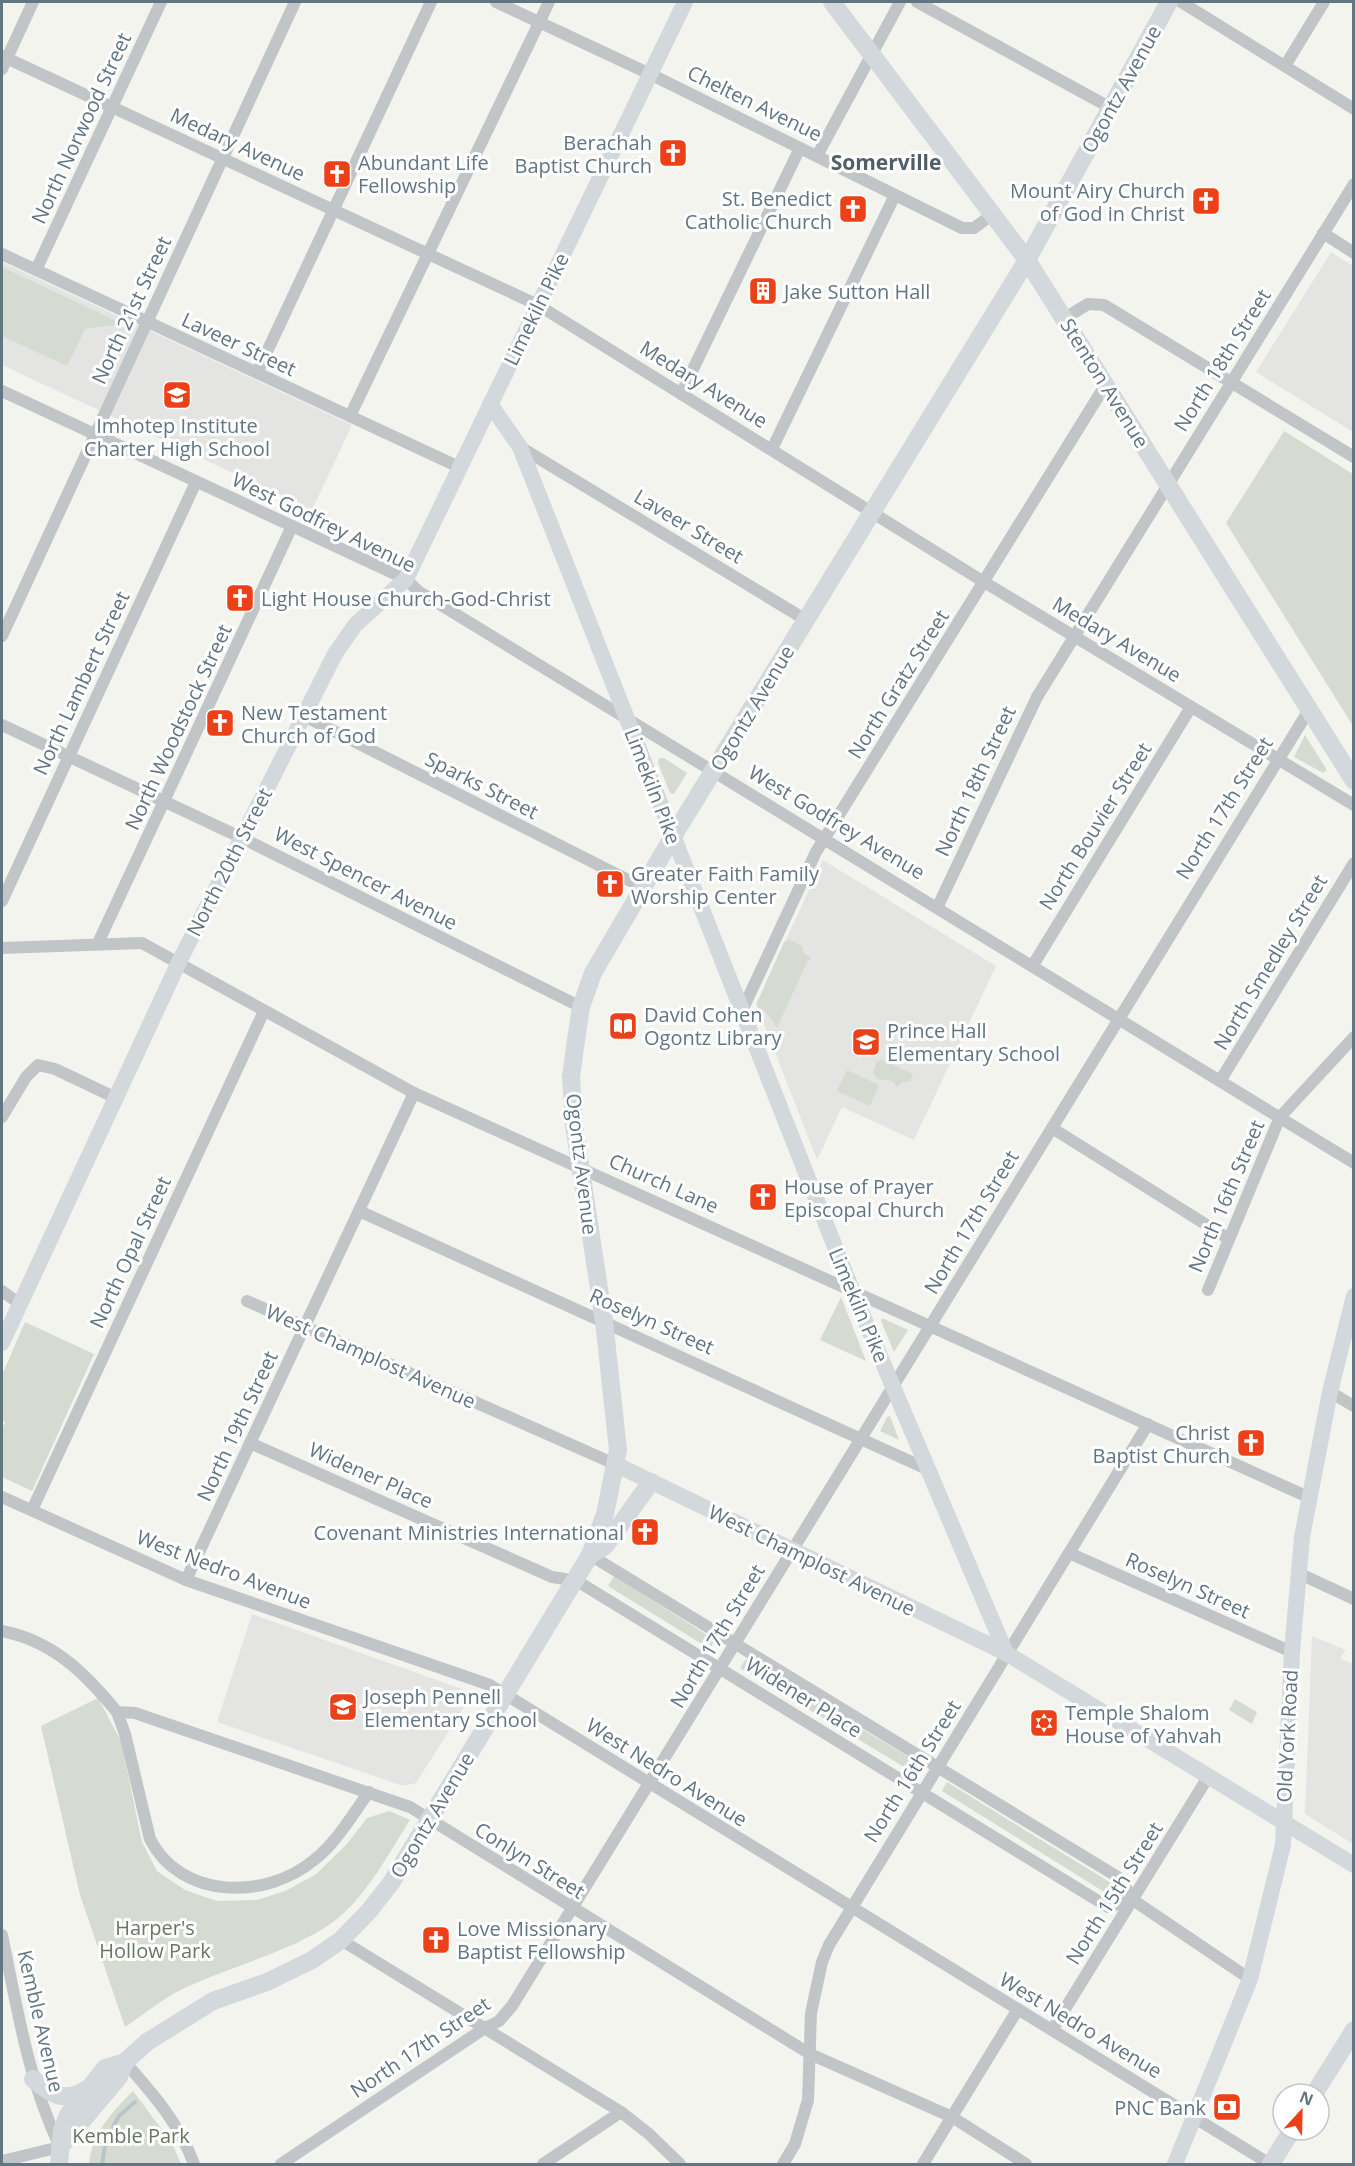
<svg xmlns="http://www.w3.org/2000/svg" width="1355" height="2166" viewBox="0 0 1355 2166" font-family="'Open Sans',sans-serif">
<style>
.built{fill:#e4e5e3}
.green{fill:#d5dbd0}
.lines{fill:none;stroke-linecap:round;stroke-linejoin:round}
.stream{stroke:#b8c6ca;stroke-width:4}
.street{stroke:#c1c5c8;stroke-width:12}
.secondary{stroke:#d2d8dc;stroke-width:16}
.primary{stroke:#d2d8dc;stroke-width:18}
.labels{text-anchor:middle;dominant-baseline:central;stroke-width:6;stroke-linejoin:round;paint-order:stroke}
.street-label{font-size:20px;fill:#617582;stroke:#fff}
.poi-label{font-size:20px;fill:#617582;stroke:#fff;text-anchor:start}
.park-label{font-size:20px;fill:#667960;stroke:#fff}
.neighbourhood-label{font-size:21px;font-weight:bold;fill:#505e67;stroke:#fff}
</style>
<rect width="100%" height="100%" fill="#f4f4ef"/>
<g class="built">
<path d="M1331 252 1353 266V432L1256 372Z"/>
<path d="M2 262 352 425 312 510 2 365Z"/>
<path d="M823 860 996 966 914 1140 842 1107 817 1160 756 1004Z"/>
<path d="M252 1614 473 1693 416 1783 403 1786 217 1722Z"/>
<path d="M1312 1636 1346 1650 1340 1658 1353 1664V1844L1305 1814Z"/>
</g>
<g class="green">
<path d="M2 267 123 324 85 329 67 366 2 336Z"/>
<path d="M1284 431 1353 474V726L1226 523Z"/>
<path d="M1305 735 1327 770 1323 773 1294 757Z"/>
<path d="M659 758H664L687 773 674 794 670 793 658 763Z"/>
<path d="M790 940 802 946 804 953 812 959 808 960 777 1028 765 1011 760 1013 757 1003 784 942Z"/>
<path d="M883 1060 913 1074 911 1081 902 1082 897 1087 892 1081 878 1079 873 1073 877 1061Z"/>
<path d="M847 1070 879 1085 870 1106 837 1091Z"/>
<path d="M841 1297 866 1361 820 1340Z"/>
<path d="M882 1318 908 1330 894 1352 881 1321Z"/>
<path d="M25 1322 94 1354 32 1491 2 1477V1429L5 1422 2 1420V1375Z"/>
<path d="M890 1416 899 1440 880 1431 887 1417Z"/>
<path d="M614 1576 715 1640 710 1649 608 1586Z"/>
<path d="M746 1659 920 1764 914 1773 740 1668Z"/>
<path d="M98 1698 121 1741 142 1842 157 1871 185 1890 217 1901 257 1900 285 1891 315 1875 346 1845 367 1818 389 1811 410 1820C389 1853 365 1899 333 1922 295 1950 232 1966 187 1987 165 1996 145 2014 125 2027L80 1895 41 1726Z"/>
<path d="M1235 1699 1257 1712 1252 1724 1229 1710Z"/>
<path d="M947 1782 1116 1886 1122 1896 1109 1895 942 1791Z"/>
<path d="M133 2091 172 2143 181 2164H89C91 2134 113 2111 133 2091Z"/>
</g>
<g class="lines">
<g class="stream">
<path d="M113 2127 119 2116 135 2102"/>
<path d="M102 2164 105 2146"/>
</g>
<g class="street">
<path d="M496 2 650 74 962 228H974L993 214"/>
<path d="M917 2 1111 108"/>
<path d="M1181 2 1354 109"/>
<path d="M2 56 538 305 984 582 1354 805"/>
<path d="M1285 66 1324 2"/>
<path d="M2 69 33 2"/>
<path d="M817 156 900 2"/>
<path d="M1323 233 1354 253"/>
<path d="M2 254 461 468"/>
<path d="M36 270 161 2"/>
<path d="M1065 318 1088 304 1104 305 1354 457"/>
<path d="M257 373 431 2"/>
<path d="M2 391 406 579 418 591 1354 1163"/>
<path d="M681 394 800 148"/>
<path d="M350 416 549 2"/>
<path d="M520 447 806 620"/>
<path d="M772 449 895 195"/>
<path d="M2 636 295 2"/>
<path d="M304 716 644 888"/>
<path d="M2 725 242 838 581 1007"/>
<path d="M2 901 196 482"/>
<path d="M938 906 1037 697 1354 184"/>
<path d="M98 943 292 526"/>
<path d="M2 948 142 943 414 1093 1308 1497"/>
<path d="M1033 965 1191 707"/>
<path d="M741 1013 816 852 1106 384"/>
<path d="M1220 1081 1354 863"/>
<path d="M2 1117 26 1077 38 1065 55 1069 114 1097"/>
<path d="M1052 1128 1229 1239"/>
<path d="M359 1211 927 1469"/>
<path d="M1208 1290 1280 1117 1354 1037"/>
<path d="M2 1291 20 1304"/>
<path d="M247 1301 617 1465"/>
<path d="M1330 1392 1354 1406"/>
<path d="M250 1443 552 1577 577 1581 1108 1907 1133 1900"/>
<path d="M2 1497 186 1580 490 1685 1270 2164"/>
<path d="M32 1510 264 1011"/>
<path d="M1069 1553 1292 1652"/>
<path d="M590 1555 1121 1879 1133 1900 1250 1979"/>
<path d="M1298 1573 1354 1599"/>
<path d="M186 1580 414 1093"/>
<path d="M2 1631C53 1641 85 1673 117 1712L135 1713 410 1807 810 2054 952 2117 1026 2164"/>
<path d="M117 1712 125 1734 150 1839C181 1900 266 1900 314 1860 337 1842 352 1815 369 1792"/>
<path d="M2 1935C17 2007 28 2080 60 2147L2 2161"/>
<path d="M341 1940 621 2112 649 2134 680 2164"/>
<path d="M1052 2030 1208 1777"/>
<path d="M125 2062C153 2094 179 2123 194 2164"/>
<path d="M281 2164 485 2028 499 2021 512 2006 1309 710"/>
<path d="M543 2164 621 2112"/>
<path d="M783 2164 795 2144 808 2100 811 2013 822 1962 829 1945 1148 1424"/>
<path d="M923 2164 1018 2009"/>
</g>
<g class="secondary">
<path d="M490 404 520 447 852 1290 1006 1653"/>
<path d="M2 1343 178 964 335 654 355 625 406 579 685 2"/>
<path d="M617 1465 1006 1653 1354 1865"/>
<path d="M1175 2164 1250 1979 1283 1845 1292 1652 1302 1537 1330 1392 1354 1296"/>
</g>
<g class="primary">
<path d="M832 2 1027 260 1354 781"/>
<path d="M592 1554 605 1546 651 1482"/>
<path d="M33 2079C51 2094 65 2104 87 2089"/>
<path d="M1314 2094 1354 2030"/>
<path d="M60 2147 119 2077 125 2062"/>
<path d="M59 2164 62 2130 68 2115 105 2068 125 2062 147 2042 213 2001 267 1982 312 1960 341 1940 369 1911 391 1883 590 1555 605 1514 618 1450 604 1321 574 1125 571 1077 576 1040 581 1007 593 973 672 838 1027 260 1169 2"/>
<path d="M1271 2164 1292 2130"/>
</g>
</g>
<defs>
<g id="church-square" transform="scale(1.5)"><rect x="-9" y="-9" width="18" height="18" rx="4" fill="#ec4018" stroke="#fff"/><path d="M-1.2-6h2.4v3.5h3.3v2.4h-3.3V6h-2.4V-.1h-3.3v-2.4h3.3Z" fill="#fff"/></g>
<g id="building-square" transform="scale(1.5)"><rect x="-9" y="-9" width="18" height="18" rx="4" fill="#ec4018" stroke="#fff"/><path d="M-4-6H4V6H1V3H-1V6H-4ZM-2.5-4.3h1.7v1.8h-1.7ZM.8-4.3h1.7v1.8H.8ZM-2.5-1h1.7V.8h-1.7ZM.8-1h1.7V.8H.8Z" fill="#fff"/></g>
<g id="school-square" transform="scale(1.5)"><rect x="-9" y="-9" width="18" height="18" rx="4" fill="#ec4018" stroke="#fff"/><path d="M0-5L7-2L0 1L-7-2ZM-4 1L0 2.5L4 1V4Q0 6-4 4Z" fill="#fff"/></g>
<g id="library-square" transform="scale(1.5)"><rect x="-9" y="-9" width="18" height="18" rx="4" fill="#ec4018" stroke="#fff"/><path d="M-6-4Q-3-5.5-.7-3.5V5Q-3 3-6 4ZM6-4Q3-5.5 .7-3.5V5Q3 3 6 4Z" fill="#fff"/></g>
<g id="synagogue-square" transform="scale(1.5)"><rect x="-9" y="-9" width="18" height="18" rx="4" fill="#ec4018" stroke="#fff"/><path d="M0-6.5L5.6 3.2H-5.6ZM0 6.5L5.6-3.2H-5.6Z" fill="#fff"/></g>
<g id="bank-square" transform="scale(1.5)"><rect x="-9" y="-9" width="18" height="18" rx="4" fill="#ec4018" stroke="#fff"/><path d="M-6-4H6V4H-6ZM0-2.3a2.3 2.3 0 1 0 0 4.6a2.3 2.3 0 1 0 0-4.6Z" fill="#fff"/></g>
</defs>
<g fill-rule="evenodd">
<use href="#church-square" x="673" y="153"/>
<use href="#church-square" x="337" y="174"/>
<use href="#church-square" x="1206" y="201"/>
<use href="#church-square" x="853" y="209"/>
<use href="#building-square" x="763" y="291"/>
<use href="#school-square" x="177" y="395"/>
<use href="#church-square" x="240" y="598"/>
<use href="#church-square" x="220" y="723"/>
<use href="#church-square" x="610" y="884"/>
<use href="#library-square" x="623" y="1026"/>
<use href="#school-square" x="866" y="1042"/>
<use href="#church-square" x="763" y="1197"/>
<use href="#church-square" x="1251" y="1443"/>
<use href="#church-square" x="645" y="1532"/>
<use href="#school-square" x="343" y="1707"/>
<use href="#synagogue-square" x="1044" y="1723"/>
<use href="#church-square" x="436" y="1940"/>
<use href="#bank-square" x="1227" y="2107"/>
</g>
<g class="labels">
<g class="street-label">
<text transform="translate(1121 89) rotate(-61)">Ogontz Avenue</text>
<text transform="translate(755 103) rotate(26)">Chelten Avenue</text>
<text transform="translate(81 128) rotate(-65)">North Norwood Street</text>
<text transform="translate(238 144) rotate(25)">Medary Avenue</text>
<text transform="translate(536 309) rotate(-64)">Limekiln Pike</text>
<text transform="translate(131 310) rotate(-65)">North 21st Street</text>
<text transform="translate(239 344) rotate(25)">Laveer Street</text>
<text transform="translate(1222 360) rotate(-58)">North 18th Street</text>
<text transform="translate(1105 383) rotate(58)">Stenton Avenue</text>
<text transform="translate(704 384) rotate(32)">Medary Avenue</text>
<text transform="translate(324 522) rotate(26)">West Godfrey Avenue</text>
<text transform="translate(689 526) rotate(31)">Laveer Street</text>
<text transform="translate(1117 639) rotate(31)">Medary Avenue</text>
<text transform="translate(81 683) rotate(-65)">North Lambert Street</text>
<text transform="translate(898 684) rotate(-58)">North Gratz Street</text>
<text transform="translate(752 708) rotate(-59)">Ogontz Avenue</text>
<text transform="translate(178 727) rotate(-65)">North Woodstock Street</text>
<text transform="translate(975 781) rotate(-65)">North 18th Street</text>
<text transform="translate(482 785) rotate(27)">Sparks Street</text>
<text transform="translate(653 786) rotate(69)">Limekiln Pike</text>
<text transform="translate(1224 808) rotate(-58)">North 17th Street</text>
<text transform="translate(837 822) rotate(31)">West Godfrey Avenue</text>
<text transform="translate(1095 826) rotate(-58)">North Bouvier Street</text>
<text transform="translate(229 862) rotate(-63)">North 20th Street</text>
<text transform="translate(366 878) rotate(27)">West Spencer Avenue</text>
<text transform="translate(1270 962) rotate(-59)">North Smedley Street</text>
<text transform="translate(582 1164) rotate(83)">Ogontz Avenue</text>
<text transform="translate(664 1183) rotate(24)">Church Lane</text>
<text transform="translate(1226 1196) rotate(-67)">North 16th Street</text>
<text transform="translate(971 1222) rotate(-59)">North 17th Street</text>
<text transform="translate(130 1252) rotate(-65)">North Opal Street</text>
<text transform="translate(859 1305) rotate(67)">Limekiln Pike</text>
<text transform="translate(652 1321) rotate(24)">Roselyn Street</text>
<text transform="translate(371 1356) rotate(24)">West Champlost Avenue</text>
<text transform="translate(237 1426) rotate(-65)">North 19th Street</text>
<text transform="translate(371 1475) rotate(24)">Widener Place</text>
<text transform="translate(812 1560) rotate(26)">West Champlost Avenue</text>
<text transform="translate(224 1569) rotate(21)">West Nedro Avenue</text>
<text transform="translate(1188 1585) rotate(24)">Roselyn Street</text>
<text transform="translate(717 1636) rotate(-59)">North 17th Street</text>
<text transform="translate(804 1697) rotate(32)">Widener Place</text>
<text transform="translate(1287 1736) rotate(-87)">Old York Road</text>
<text transform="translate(912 1771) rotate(-58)">North 16th Street</text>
<text transform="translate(667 1772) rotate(32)">West Nedro Avenue</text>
<text transform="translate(432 1815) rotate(-59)">Ogontz Avenue</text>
<text transform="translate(530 1860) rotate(32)">Conlyn Street</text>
<text transform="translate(1114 1893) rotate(-58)">North 15th Street</text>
<text transform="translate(41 2021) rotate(77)">Kemble Avenue</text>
<text transform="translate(1081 2025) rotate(31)">West Nedro Avenue</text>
<text transform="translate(420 2047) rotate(-34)">North 17th Street</text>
</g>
<g class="poi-label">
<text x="652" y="142" text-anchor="end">Berachah<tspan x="652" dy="23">Baptist Church</tspan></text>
<text x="358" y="162">Abundant Life<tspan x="358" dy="23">Fellowship</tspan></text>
<text x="1185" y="190" text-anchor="end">Mount Airy Church<tspan x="1185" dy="23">of God in Christ</tspan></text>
<text x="832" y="198" text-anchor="end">St. Benedict<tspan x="832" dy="23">Catholic Church</tspan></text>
<text x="784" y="291">Jake Sutton Hall</text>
<text x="177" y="425" text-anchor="middle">Imhotep Institute<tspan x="177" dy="23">Charter High School</tspan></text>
<text x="261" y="598">Light House Church-God-Christ</text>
<text x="241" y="712">New Testament<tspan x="241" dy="23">Church of God</tspan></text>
<text x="631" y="873">Greater Faith Family<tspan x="631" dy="23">Worship Center</tspan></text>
<text x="644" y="1014">David Cohen<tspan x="644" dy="23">Ogontz Library</tspan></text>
<text x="887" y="1030">Prince Hall<tspan x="887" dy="23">Elementary School</tspan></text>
<text x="784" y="1186">House of Prayer<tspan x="784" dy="23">Episcopal Church</tspan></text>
<text x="1230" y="1432" text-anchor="end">Christ<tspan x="1230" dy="23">Baptist Church</tspan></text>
<text x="624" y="1532" text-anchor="end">Covenant Ministries International</text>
<text x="364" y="1696">Joseph Pennell<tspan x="364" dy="23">Elementary School</tspan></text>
<text x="1065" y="1712">Temple Shalom<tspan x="1065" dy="23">House of Yahvah</tspan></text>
<text x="457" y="1928">Love Missionary<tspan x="457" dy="23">Baptist Fellowship</tspan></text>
<text x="1206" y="2107" text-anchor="end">PNC Bank</text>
</g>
<g class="park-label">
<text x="155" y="1927">Harper's<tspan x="155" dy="23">Hollow Park</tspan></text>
<text x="131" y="2135">Kemble Park</text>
</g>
<g class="neighbourhood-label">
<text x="886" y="162">Somerville</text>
</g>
</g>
<rect width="1355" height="2166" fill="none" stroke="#617582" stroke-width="6"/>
<g transform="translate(1301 2112) rotate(22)"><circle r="28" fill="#ffffff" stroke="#c0c8cd" stroke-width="1.5"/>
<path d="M0-4.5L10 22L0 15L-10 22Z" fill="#ec4018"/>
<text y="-9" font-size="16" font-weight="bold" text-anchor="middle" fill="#617582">N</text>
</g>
</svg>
